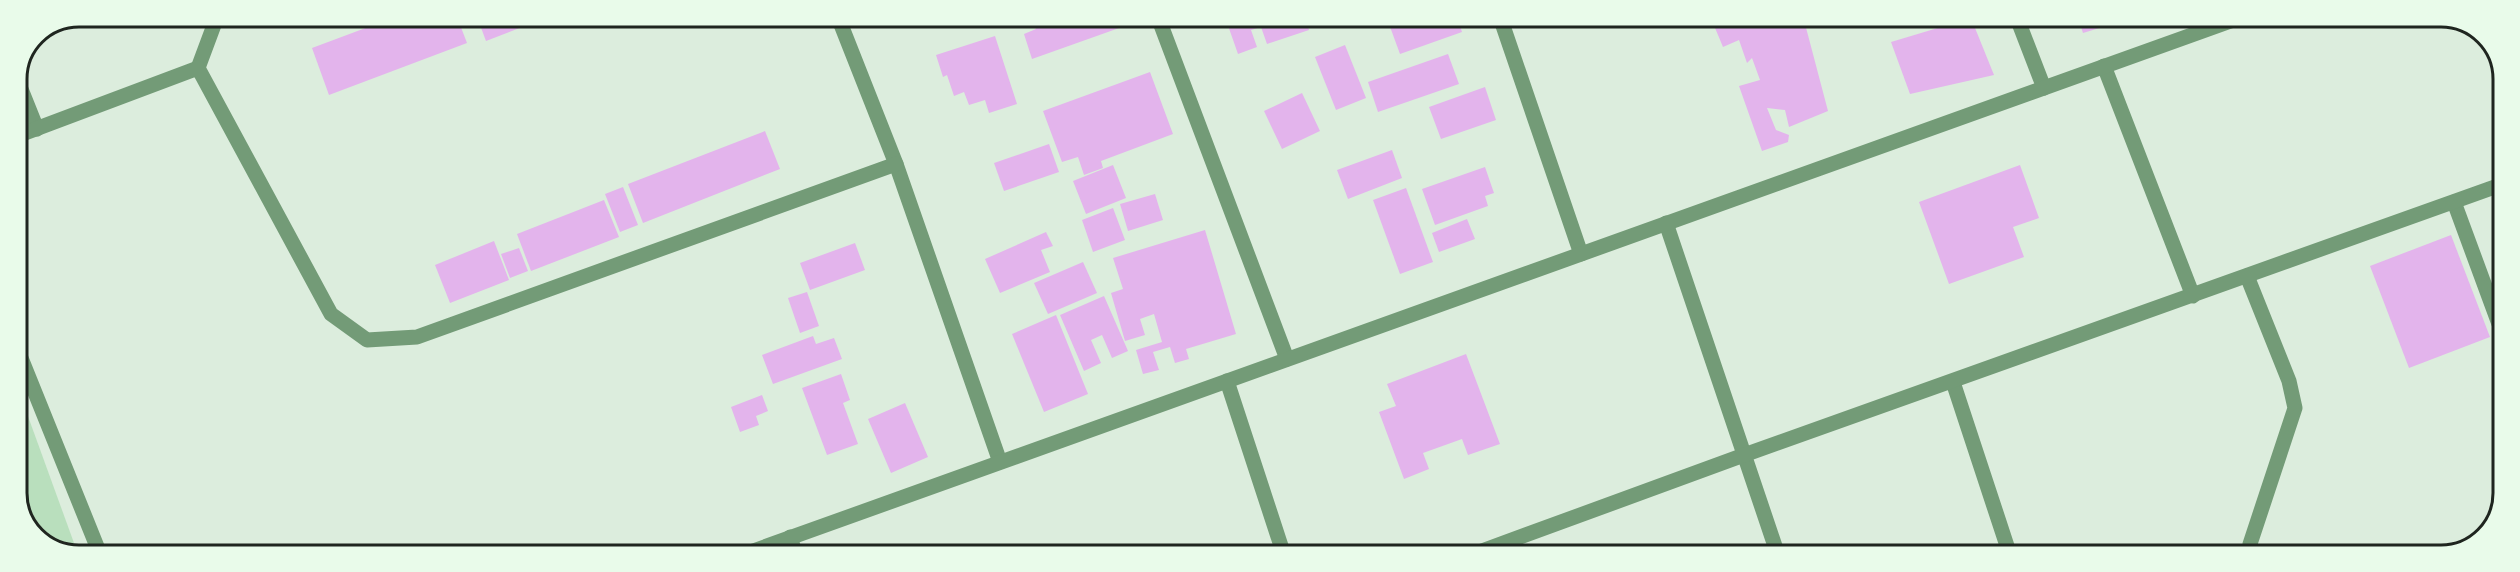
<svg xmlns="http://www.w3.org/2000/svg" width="2520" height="572" viewBox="0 0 2520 572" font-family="Figtree,sans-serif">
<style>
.green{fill:#b9dfbd}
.building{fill:#e3b4ec}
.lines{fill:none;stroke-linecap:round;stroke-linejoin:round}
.minor{stroke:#739b77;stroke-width:15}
.rim{fill:none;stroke:#1f251f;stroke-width:3}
</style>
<rect width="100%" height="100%" fill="#dceddd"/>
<path class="green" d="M17 386 78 554H66L32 535 17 501Z"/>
<g class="building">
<path d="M395 17H457L467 43 329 95 312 48Z"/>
<path d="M477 17H548L486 41Z"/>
<path d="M1031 17H1118L1122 27 1032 59 1024 34 1036 29Z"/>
<path d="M1225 17H1305L1309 30 1267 44 1261 27 1251 30 1257 47 1238 54Z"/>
<path d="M1408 17H1457L1462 32 1400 54 1389 24Z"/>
<path d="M1731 17H1771L1776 25 1804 20 1828 111 1789 127 1785 110 1767 108 1776 130 1789 135 1788 142 1762 151 1739 86 1760 80 1752 58 1747 63 1739 40 1723 47 1713 23Z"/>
<path d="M1971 18 1994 75 1910 94 1891 42Z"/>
<path d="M2078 18H2102L2106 26 2083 33Z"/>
<path d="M995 36 1017 104 989 113 985 100 969 105 964 92 954 96 947 75 943 77 936 55Z"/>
<path d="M1345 45 1366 98 1336 110 1315 57Z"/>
<path d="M1448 54 1459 84 1378 112 1368 82Z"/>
<path d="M1150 72 1173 134 1101 161 1103 168 1084 175 1078 157 1062 162 1043 111Z"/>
<path d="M1485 87 1496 120 1441 139 1429 107Z"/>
<path d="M1302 93 1320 131 1282 149 1264 111Z"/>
<path d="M765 131 780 169 643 223 628 184Z"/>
<path d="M1049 144 1059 172 1004 191 994 163Z"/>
<path d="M1392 150 1402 178 1348 199 1337 170Z"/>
<path d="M1113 165 1126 198 1086 214 1073 181Z"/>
<path d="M2020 165 2039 218 2013 227 2024 257 1949 284 1919 202Z"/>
<path d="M1485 167 1494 193 1485 196 1488 206 1435 225 1422 189Z"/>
<path d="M623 187 638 225 620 232 605 194Z"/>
<path d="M1406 188 1433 262 1400 274 1373 200Z"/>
<path d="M1155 194 1163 220 1128 231 1120 204Z"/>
<path d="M604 200 619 237 531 271 517 234Z"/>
<path d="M1113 208 1125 240 1093 252 1082 220Z"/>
<path d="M1467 219 1475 239 1439 252 1432 233Z"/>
<path d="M1205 230 1236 334 1186 349 1189 359 1175 363 1170 347 1153 352 1159 370 1143 374 1136 350 1162 342 1154 314 1140 319 1145 335 1125 341 1111 293 1123 289 1113 258Z"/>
<path d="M1046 232 1053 246 1041 250 1050 272 1000 293 985 259Z"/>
<path d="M2451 235 2490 337 2409 368 2370 266Z"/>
<path d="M494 241 509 280 450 303 435 265Z"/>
<path d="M855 243 865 270 810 290 800 263Z"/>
<path d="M519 248 528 271 510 278 501 254Z"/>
<path d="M1083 262 1097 293 1048 314 1034 283Z"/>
<path d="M807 292 819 326 800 333 788 298Z"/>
<path d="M1104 296 1128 351 1112 358 1102 335 1091 340 1101 363 1084 371 1060 315Z"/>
<path d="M1056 315 1088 394 1044 412 1012 334Z"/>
<path d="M813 336 816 344 834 338 842 359 773 384 762 355Z"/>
<path d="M1466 354 1500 444 1468 455 1462 439 1423 453 1429 469 1404 479 1379 412 1396 406 1387 384Z"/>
<path d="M841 374 850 400 843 403 858 444 827 455 802 388Z"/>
<path d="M762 395 768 411 756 416 759 425 740 432 731 407Z"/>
<path d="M905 403 928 457 891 473 868 419Z"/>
</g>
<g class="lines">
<g class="minor">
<path d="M838 17 896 164 1000 462"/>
<path d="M1158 17 1287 359"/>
<path d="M1500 17 1581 254"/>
<path d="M2017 18 2044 88"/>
<path d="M2104 66 2193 296"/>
<path d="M198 68 217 17"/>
<path d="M17 79 37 129"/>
<path d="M17 136 198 68 331 314 367 340 417 337 896 164"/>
<path d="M2454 202 2503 335"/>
<path d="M1666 223 1778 555"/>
<path d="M2247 276 2289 381 2295 408 2250 544 2249 555"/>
<path d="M17 348 100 554"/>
<path d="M1227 381 1284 555"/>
<path d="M1953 382 2010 555"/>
<path d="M790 537 796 555"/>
<path d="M742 555 2239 18"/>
<path d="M1471 555 1744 455 2503 184"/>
</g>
</g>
<path d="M0 0H2520V572H0ZM79 27H2441A52 52 0 0 1 2493 79V493A52 52 0 0 1 2441 545H79A52 52 0 0 1 27 493V79A52 52 0 0 1 79 27Z" fill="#e9fbea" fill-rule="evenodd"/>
<path class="rim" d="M79 27H2441A52 52 0 0 1 2493 79V493A52 52 0 0 1 2441 545H79A52 52 0 0 1 27 493V79A52 52 0 0 1 79 27Z"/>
</svg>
